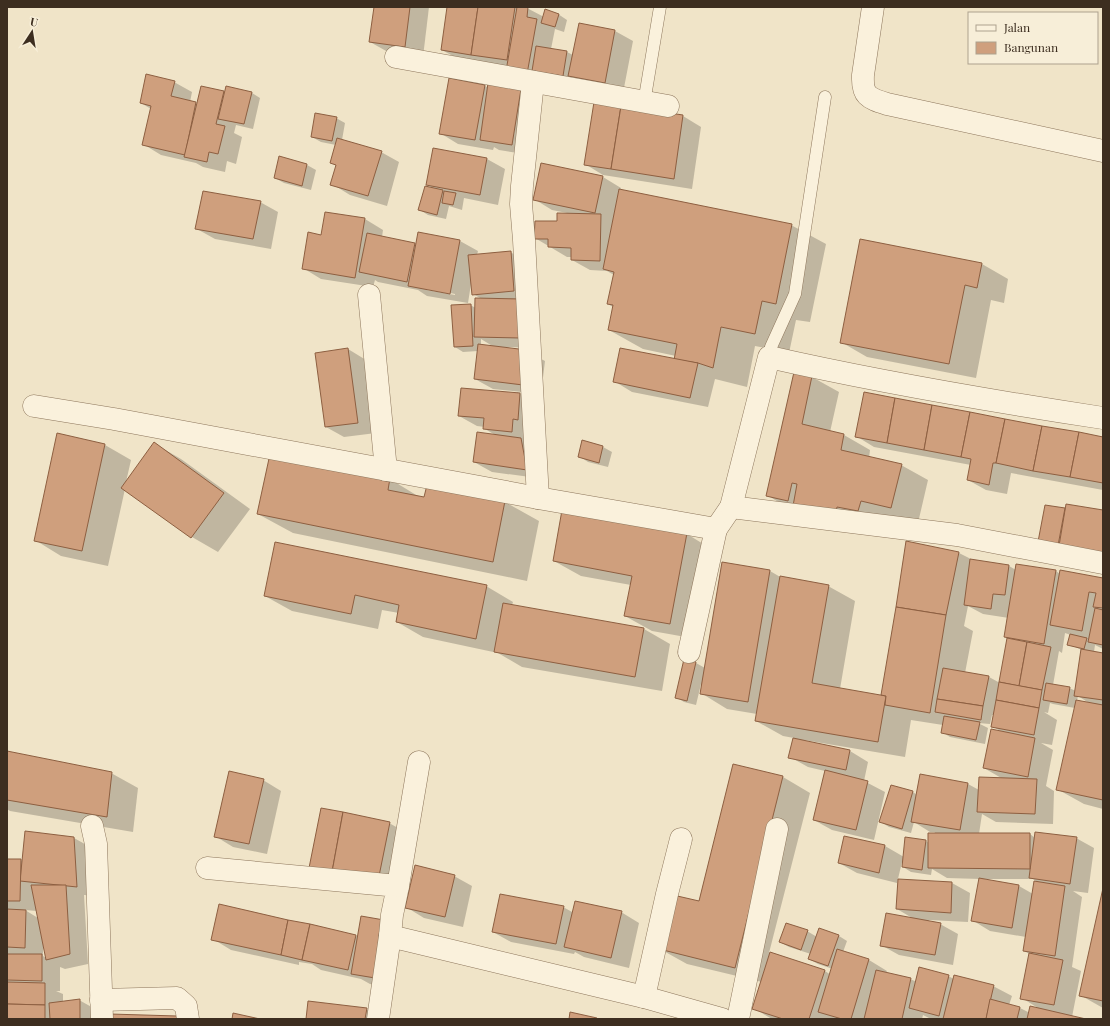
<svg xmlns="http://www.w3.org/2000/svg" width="1110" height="1026" viewBox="0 0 1110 1026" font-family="'Playfair Display',serif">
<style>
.shadow{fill:#0003;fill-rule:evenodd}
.building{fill:#cf9f7d;stroke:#8d5f41}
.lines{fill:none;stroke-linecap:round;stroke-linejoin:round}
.lane-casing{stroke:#8d765c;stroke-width:13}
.street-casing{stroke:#8d765c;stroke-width:23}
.lane{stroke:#faf1dc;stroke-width:12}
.street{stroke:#faf1dc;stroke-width:22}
</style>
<rect width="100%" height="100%" fill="#f0e4c8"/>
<g class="shadow">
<path d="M375 7H429L423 57 388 52 370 42Z"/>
<path d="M448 7H525L544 17 558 14 567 20 564 32 555 29 551 49 567 52 573 55 615 31 633 41 623 93 588 86 572 77V80L460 60 442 50Z"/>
<path d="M174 82 192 92 190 102 198 104 223 92 225 93H252L260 98 253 129 236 125 234 133 242 137 236 164 227 161 225 172 203 167 196 163 161 155 143 144 151 109 141 103Z"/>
<path d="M485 86 489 88 520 90 538 100 530 155 499 150 494 147 493 150 458 144 440 133Z"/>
<path d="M683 116 701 127 692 189 603 175 585 164Z"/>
<path d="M336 118 345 123 342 140 381 152 399 162 387 206 350 195 332 184 337 166 331 163 336 145 321 142 312 137Z"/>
<path d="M280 158 307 165 316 170 311 190 284 183 275 178Z"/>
<path d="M487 159 505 169 498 205 464 198 462 210 449 206 446 219 428 215 420 210 434 189 428 185Z"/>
<path d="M542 164 603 177 621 188 620 190 791 225 826 244 810 322 796 320 789 353 755 346 747 387 715 379 708 407 632 392 614 381 675 360 676 356 643 349 609 330 613 307 608 304 614 275 607 271 590 270 572 260V257H567L535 238 558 222 567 213 552 210 534 199Z"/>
<path d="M260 202 278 212 271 249 215 239 197 229Z"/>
<path d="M326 213 365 219 383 230 382 237 417 245 460 241 478 251 477 255 510 252 528 262 523 301 539 311 538 348 506 347V349L526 351 545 361 541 394 493 389 475 379 478 351 463 352 455 347 470 305 476 308 482 299 473 294 471 284 468 303 427 296 418 290 378 282 375 280 373 287 321 279 303 268 322 236ZM427 288 455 294V295L427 290ZM481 339 494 347 481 346Z"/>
<path d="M860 240 982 264 1008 279 1004 303 991 300 976 378 867 357 841 342Z"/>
<path d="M348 349 366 360 376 433 344 437 326 427Z"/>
<path d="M794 373 812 377 839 392 830 432 844 435 870 450 869 458 901 465 928 480 918 523 793 511 767 495Z"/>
<path d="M517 392 538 404 530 441H524L539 450 545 479 492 472 474 462 497 436 485 429V427L477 426 459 416 517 393Z"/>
<path d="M856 436 1103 438V490L1011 473 1007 494 986 490 968 480 971 465 874 447Z"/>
<path d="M583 441 603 447 612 452 608 467 588 462 579 456Z"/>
<path d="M155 444 181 459 250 509 218 552 192 537 125 489 108 566 61 556 35 540 105 445 131 460 126 482Z"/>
<path d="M390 479 421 498 505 502 539 521 527 581 293 533 258 514Z"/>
<path d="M1064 509 1103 511V564L1047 552Z"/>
<path d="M687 534 713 550 697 639 652 631 625 616 631 585 581 576 554 561Z"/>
<path d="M907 543 959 553 973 560 1009 566 1016 570 1056 571 1060 574 1103 579V649L1095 645 1094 652 1103 654V809L1084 804 1057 789 1075 708 1053 704 1050 703 1048 713 1044 712 1057 720 1052 745 1041 743 1053 750 1046 786 1054 791 1053 824 996 822 982 814 979 834H1030L1035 838H1076L1094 848 1088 893 1073 891 1082 897 1072 967 1081 971 1072 1017 1081 1019H931L923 1015 922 1019H772L753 1008 762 982 687 964 660 949 699 902 734 765 783 777 810 793 769 953 825 971 831 975 833 969 818 964 809 959 811 954 789 947 780 942 807 931 817 937 839 936 847 941 843 952 869 960 887 971 886 973 910 979 917 982 948 976 954 979 993 986 1012 996 1009 1005 1020 1008 1030 1013 1038 1008 1022 998 1030 954 1024 951 1026 937 990 931 972 920 980 879 947 878 932 869 931 875 911 872 903 867V862H902L897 883 857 873 839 863 845 837 885 846 904 857 926 841 929 843 935 832H930L914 822 911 833 889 827 881 822 913 792 917 795 921 775 968 784 979 790 1003 779 984 768 1002 732 992 726 994 715H992L990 724 978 723 988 728 985 744 950 737 942 732 943 725 911 720 905 757 804 740V742L850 751 868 762 864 781 885 792 874 840 832 830 814 820 825 771 808 767 790 757 794 738 783 736 756 721 757 714 727 709 701 693 702 685 701 684 696 705 684 702 676 697 696 663 705 668 770 571 782 578 828 586 855 601 840 689 882 696ZM968 606 983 614 1009 618 1006 637 1008 638 1000 683 989 677 965 673 973 631 964 626ZM1065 633 1071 635 1068 644 1082 650 1076 691 1069 688 1053 685 1059 651 1062 653ZM1078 696 1089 703 1077 701ZM985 879H1033L1039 883 1033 894 1019 886 985 880Z"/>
<path d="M486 586 513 602 512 605 644 629 670 644 662 691 522 667 498 653 423 637 397 622 399 613 382 610 378 629 292 611 265 596Z"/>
<path d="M7 752 111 773 138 788 133 832 10 811 7 809Z"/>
<path d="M263 780 281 791 267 854 233 847 215 836Z"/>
<path d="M389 823 407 833 396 891 310 867Z"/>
<path d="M74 838 92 848 95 896 84 895 88 964 65 969 60 967V991H56L63 994V1002L79 1000 97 1010 98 1019H7V860H21L23 862ZM25 910 37 911 38 918ZM43 945 46 958 43 956Z"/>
<path d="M454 876 472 886 463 927 424 918 406 907Z"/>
<path d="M899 880 952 883 970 893 968 922 929 920 928 922 940 924 958 934 953 965 899 955 881 945 914 919 897 909Z"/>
<path d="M1103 892V1008L1080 995Z"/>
<path d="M563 907 574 913 621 912 639 923 629 968 584 957 575 952 574 954 511 942 493 932Z"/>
<path d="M355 935 358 937 393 988 370 984 361 979 321 970 312 964 299 962V965L231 950 213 939Z"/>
<path d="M366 1009 384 1019H307Z"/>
</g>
<g class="building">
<path d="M374 7H410L405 47 369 42Z"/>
<path d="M447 7H478L471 55 441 50Z"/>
<path d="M478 7H515L507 60 471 55Z"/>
<path d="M517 7H528L527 17 537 19 527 74 506 71Z"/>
<path d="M545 9 559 14 555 27 541 23Z"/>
<path d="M579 23 615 30 605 83 568 76Z"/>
<path d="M536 46 567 51 563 76 532 71Z"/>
<path d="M146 74 175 81 171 96 196 102 185 155 142 145 151 106 140 103Z"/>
<path d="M449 78 485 85 475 140 439 134Z"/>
<path d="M488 83 521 89 512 145 480 140Z"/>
<path d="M201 86 224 91 216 124 225 126 218 154 209 152 207 162 184 157Z"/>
<path d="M226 86 252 92 244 124 218 119Z"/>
<path d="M594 102 621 106 611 169 584 165Z"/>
<path d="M621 106 683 115 674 179 611 169Z"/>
<path d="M315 113 337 117 332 141 311 137Z"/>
<path d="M337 138 382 151 368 196 330 185 336 165 330 163Z"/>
<path d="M433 148 487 158 480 195 426 185Z"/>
<path d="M279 156 307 164 302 186 274 178Z"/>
<path d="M541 163 603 176 595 213 533 200Z"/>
<path d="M425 186 443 190 437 215 418 210Z"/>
<path d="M619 189 792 224 776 304 762 301 755 334 721 327 713 368 698 363 677 360H674L677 344 608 330 613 305 607 304 614 272 603 269Z"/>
<path d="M203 191 261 201 253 239 195 229Z"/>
<path d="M444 191 456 193 453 205 442 203Z"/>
<path d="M325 212 365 218 355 278 302 269 308 232 321 235Z"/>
<path d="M557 213 601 214 600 261 571 260V248L548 247V239H534L535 221H557Z"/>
<path d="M418 232 460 240 450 294 408 286Z"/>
<path d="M367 233 415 243 407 282 359 272Z"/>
<path d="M860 239 982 263 977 288 965 285 949 364 840 343Z"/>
<path d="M511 251 514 291 472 295 468 255Z"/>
<path d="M475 298 521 299 520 338 474 337Z"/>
<path d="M471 304 473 346 454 347 451 305Z"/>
<path d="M478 344 527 350 523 385 474 379Z"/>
<path d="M348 348 358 423 325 427 315 353Z"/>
<path d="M620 348 698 363 690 398 613 382Z"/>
<path d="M794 372 812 376 802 424 844 434 841 450 902 464 891 508 861 501 858 511 837 507 835 516 793 506 797 484 792 483 788 501 766 496Z"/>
<path d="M461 388 520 393 518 420 513 419 512 432 483 429 484 418 458 416Z"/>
<path d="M864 392 895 398 887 443 855 437Z"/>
<path d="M895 398 932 405 924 450 887 443Z"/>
<path d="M932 405 970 412 961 457 924 450Z"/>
<path d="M970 412 1005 419 996 463H993L989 485 967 480 971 459 961 457Z"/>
<path d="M1005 419 1042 426 1033 471 996 463Z"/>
<path d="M1042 426 1079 432 1070 477 1033 471Z"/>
<path d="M477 432 521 438 527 470 473 462Z"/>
<path d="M1079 432 1103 437V483L1070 477Z"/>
<path d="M57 433 105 444 82 551 34 541Z"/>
<path d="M582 440 603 446 599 463 578 457Z"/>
<path d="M154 442 224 493 191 538 121 488Z"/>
<path d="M270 454 390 478 388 490 424 497 427 485 505 501 493 562 257 514Z"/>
<path d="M1066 504 1103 510V554L1059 546Z"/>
<path d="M1045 505 1065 508 1057 551 1037 547Z"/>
<path d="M562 510 687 533 670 624 624 616 632 576 553 561Z"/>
<path d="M906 541 959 552 946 615 896 607Z"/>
<path d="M275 542 487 585 476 639 396 622 399 605 355 595 351 614 264 596Z"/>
<path d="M970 559 1009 565 1005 595 993 594 991 609 964 605Z"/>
<path d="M722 562 770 570 748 702 700 694Z"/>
<path d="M1016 564 1056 570 1044 644 1004 637Z"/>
<path d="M1060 570 1103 578V608L1093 607 1096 593 1089 592 1082 631 1050 625Z"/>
<path d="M780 576 829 585 812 683 886 696 878 742 755 721Z"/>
<path d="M503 603 644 628 635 677 494 652Z"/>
<path d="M896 607 946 615 930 713 885 705 886 696 881 695Z"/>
<path d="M1095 608 1103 610V645L1088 642Z"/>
<path d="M1070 634 1087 638 1084 649 1067 645Z"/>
<path d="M1007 638 1027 642 1019 686 999 682Z"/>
<path d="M1027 642 1051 647 1042 690 1019 686Z"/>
<path d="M1081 649 1103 653V700L1074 696Z"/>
<path d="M684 659 696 662 687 701 675 698Z"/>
<path d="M943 668 989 676 983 706 937 699Z"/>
<path d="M999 682 1042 690 1039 708 996 700Z"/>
<path d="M1046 683 1070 687 1067 704 1043 700Z"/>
<path d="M937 699 983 706 981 720 935 712Z"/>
<path d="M996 700 1039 708 1034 735 991 727Z"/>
<path d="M1076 700 1103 705V800L1056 790Z"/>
<path d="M944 716 980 722 976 740 941 733Z"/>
<path d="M991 729 1035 738 1028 777 983 768Z"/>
<path d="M793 738 850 750 846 770 788 758Z"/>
<path d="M7 751 112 772 107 817 7 800Z"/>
<path d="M733 764 783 776 735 968 659 949 673 895 699 901Z"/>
<path d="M825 770 868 781 856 830 813 820Z"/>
<path d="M229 771 264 779 249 844 214 837Z"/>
<path d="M920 774 968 783 960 830 911 822Z"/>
<path d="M979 777 1037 779 1035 814 977 812Z"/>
<path d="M891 785 913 791 902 829 879 822Z"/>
<path d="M321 808 343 812 332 872 309 868Z"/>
<path d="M343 812 390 822 378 881 332 872Z"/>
<path d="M25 831 74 837 77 887 20 881Z"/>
<path d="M1035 832 1077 837 1070 884 1029 878Z"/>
<path d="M928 833H1030V869L928 868Z"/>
<path d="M844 836 885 845 879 873 838 863Z"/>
<path d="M905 837 926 840 922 870 902 867Z"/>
<path d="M7 859H21L20 901H7Z"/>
<path d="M415 865 455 875 445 917 405 908Z"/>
<path d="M979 878 1019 885 1012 928 971 921Z"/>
<path d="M898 879 952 882 951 913 896 909Z"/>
<path d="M1034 881 1065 886 1055 956 1023 951Z"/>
<path d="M31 885H66L70 954 46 960Z"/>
<path d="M1103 888V1001L1079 996Z"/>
<path d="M500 894 564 906 556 944 492 932Z"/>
<path d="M575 901 622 911 611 958 564 947Z"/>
<path d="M219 904 288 920 281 955 211 940Z"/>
<path d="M7 909 26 910 25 948 7 947Z"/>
<path d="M886 913 941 923 935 955 880 946Z"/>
<path d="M361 916 384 920 375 978 351 974Z"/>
<path d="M288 920 310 924 302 960 281 955Z"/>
<path d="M786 923 808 930 801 950 779 942Z"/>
<path d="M310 924 356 935 348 970 302 960Z"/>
<path d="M819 928 839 935 828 966 808 959Z"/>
<path d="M837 949 869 959 851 1019H842L818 1012Z"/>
<path d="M770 952 825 970 809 1019H783L752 1009Z"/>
<path d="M1029 953 1063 960 1054 1005 1020 999Z"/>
<path d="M7 954H42V981L7 980Z"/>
<path d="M919 967 949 975 939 1016 909 1008Z"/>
<path d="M876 970 911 978 902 1019H864Z"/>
<path d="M954 975 994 985 986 1019H943Z"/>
<path d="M7 982 45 983V1005L7 1004Z"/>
<path d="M80 999V1019H50L49 1003Z"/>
<path d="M990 999 1020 1007 1017 1019H986Z"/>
<path d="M308 1001 367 1008 365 1019H306Z"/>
<path d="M7 1004 45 1005V1019H7Z"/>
<path d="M1030 1006 1086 1019H1027Z"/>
<path d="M570 1012 597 1018V1019H569Z"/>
<path d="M233 1013 260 1019H232Z"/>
<path d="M110 1014 177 1016V1019H110Z"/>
</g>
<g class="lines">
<g class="lane-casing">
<g id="lane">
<path d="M644 103 660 7"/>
<path d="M769 357 771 347 795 294 825 97"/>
</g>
</g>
<g class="street-casing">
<g id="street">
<path d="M873 7 863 75C862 96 868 98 887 104L1103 151"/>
<path d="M396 57 668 106"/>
<path d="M533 82 522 186 521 204 524 240 538 498"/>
<path d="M369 295 386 470"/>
<path d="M34 406 114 419 538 498 716 529 731 507 769 357C879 382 991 401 1103 418"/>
<path d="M731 507 957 535 1103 563"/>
<path d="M689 652 716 529"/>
<path d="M92 826 96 844 102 1019"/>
<path d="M207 868 398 886 392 915 390 936"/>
<path d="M398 886 419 762"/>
<path d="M644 997 667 894 681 839"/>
<path d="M101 1000 177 998 186 1006 188 1019"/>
<path d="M378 1019 390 936 644 997 722 1019"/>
<path d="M738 1019 777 829"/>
</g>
</g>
<use href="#lane" class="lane"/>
<use href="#street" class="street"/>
</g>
<rect width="1110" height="1026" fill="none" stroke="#3d2e20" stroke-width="16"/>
<rect x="968" y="12" width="130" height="52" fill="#f7eed8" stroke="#ada18e"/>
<rect x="976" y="25" width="20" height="6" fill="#faf1dc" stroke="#ada18e"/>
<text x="1004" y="32" font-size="12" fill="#3d2e20">Jalan</text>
<rect x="976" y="42" width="20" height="12" fill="#cf9f7d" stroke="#ada18e"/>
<text x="1004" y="52" font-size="12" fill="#3d2e20">Bangunan</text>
<g transform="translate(32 32) rotate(12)" stroke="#f7eed8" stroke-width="3" paint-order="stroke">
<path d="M0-3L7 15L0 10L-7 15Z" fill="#3d2e20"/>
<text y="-6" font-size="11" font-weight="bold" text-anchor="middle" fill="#3d2e20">U</text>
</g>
</svg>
